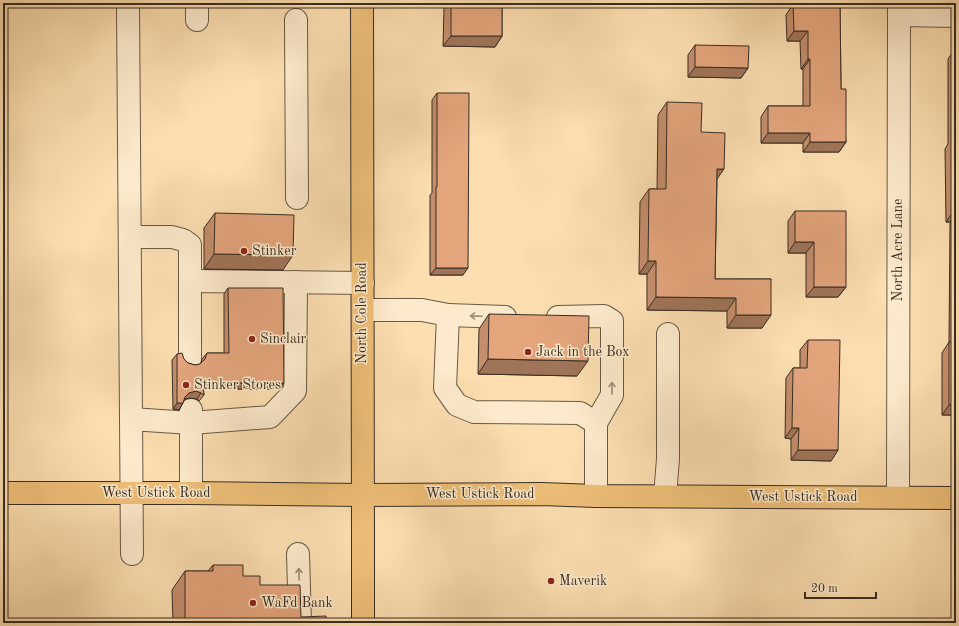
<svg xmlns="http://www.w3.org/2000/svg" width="959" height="626" viewBox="0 0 959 626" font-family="'Old Standard TT',serif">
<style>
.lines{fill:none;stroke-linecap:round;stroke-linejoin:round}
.minor-casing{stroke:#695946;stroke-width:24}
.major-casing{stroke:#382d22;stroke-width:24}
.minor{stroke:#fdeacc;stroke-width:22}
.major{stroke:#eebf78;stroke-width:22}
.wall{fill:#c48e6c;stroke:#382d22}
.shaded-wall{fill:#a07458;stroke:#382d22}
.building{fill:#e4a57d;stroke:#382d22}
.oneway{stroke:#9a8c77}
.poi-dot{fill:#8f2418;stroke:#fdeacc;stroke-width:1.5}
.labels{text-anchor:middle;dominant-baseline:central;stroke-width:3;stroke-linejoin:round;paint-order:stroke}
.street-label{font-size:14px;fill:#382d22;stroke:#fdeacc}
.poi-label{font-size:14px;fill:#382d22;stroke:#fdeacc;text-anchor:start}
</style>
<rect width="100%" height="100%" fill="#fcdeb1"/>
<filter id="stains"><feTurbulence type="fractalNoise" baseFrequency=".005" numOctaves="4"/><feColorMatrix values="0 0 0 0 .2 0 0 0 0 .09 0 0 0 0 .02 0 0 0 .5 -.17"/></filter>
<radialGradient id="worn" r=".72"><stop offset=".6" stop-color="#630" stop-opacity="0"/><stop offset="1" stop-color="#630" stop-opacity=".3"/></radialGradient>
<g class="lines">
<g class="minor-casing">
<g id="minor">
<path d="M128 3 131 419"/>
<path d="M197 3V20"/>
<path d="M899 15 956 16"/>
<path d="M296 20 297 198"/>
<path d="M130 237H172L183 240 190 245V359"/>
<path d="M190 281 363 283"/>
<path d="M363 310H422L448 315 445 388 457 405 474 412 580 413 596 423V496"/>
<path d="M448 315 505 317"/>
<path d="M558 317 604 316 612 321V395L596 423"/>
<path d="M191 410V493"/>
<path d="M665 496 668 459V334"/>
<path d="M898 497 899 3"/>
<path d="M132 554 131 419 191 423 270 417 295 391 296 282"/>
<path d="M298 554 300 623"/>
</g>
</g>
<g class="major-casing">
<g id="major">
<path d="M362 3 363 548V623"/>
<path d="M3 493H191L363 495 541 494 596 496 956 498"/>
</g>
</g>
<use href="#minor" class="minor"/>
<use href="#major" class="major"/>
</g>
<g class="wall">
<path d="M448 3H502V36L495 47 443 46 444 8Z"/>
<path d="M800 3H840L841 89 846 142 839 152H803V143H761V117L768 106H803V69H801L800 41H787L786 15 793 4H800Z"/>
<path d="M695 45 748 68 741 78 688 77V55Z"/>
<path d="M955 49H956V415H942V353L949 342 950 222H946L945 149 948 144V59Z"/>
<path d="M437 93 463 275H430V195L432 193V100Z"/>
<path d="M667 102 701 132 717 180 715 279H771L762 328H727V311L647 310V274H639L640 202 649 189H657L658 115Z"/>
<path d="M795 211 846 287 838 297H806V253H788V221Z"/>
<path d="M215 213 283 270 204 269V228Z"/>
<path d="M228 288 280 389H203L204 395 199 401 197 399 191 398 185 399 179 410 173 409 172 360 177 354 188 363 195 365 200 364 201 363 202 359 207 353H224V294Z"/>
<path d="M489 314 577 376 478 374 479 329Z"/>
<path d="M808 340 838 450 831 461 791 460V439L785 438 786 378 793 368H800V350Z"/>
<path d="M213 565 243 576 260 585 301 617 326 623H173L172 590 185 571H208Z"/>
</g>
<g class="shaded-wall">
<path d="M794 31H808L800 41H787Z"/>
<path d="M451 36H502L495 47 443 46Z"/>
<path d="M808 59H810L803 69H801Z"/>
<path d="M695 67 748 68 741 78 688 77Z"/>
<path d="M768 133H810L803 143H761Z"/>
<path d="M810 142H846L839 152H803Z"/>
<path d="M717 169H724L715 182Z"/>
<path d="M953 212H956V213L950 222H946Z"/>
<path d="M795 242H814L806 253H788Z"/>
<path d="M214 254 293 255 283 270 204 269Z"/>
<path d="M648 261H656L647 274H639Z"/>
<path d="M436 268H468L463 275H430Z"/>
<path d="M814 287H846L838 297H806Z"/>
<path d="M656 297 736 298 727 311 647 310Z"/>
<path d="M736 315H771L762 328H727Z"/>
<path d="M488 359 588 361 577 376 478 374Z"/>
<path d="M203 383H284L280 389H199Z"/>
<path d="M196 391 201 393 197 399 191 398 185 399 181 403H183L179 410 173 409 177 403 189 393Z"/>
<path d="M949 405H956V415H942Z"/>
<path d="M792 428H799L791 439 785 438Z"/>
<path d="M798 450H838L831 461 791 460Z"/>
</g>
<g class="building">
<rect x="451" y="3" width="51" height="33"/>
<path d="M807 3H840L841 89H846V142H810V133H768V106H810V59H808V31H794L793 4H807Z"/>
<path d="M695 45 749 46 748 68 695 67Z"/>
<path d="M955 49H956V212H953L952 138H956Z"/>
<path d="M437 93H469L468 268H436V187H437Z"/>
<path d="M667 102 702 103 701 132 725 133 724 169H717L715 279H771V315H736V298L656 297V261H648L649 189H666Z"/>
<path d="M795 211H846V287H814V242H795Z"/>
<path d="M215 213 294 215 293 255 214 254Z"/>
<path d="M228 288H283L284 383H203L204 395 201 393 196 391 189 393 185 397 183 403H177V354L182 353 184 359 188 363 195 365 200 364 205 359 207 353H229Z"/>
<path d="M489 314 589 316 588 361 488 359Z"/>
<path d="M956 333V405H949V342H956Z"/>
<path d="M808 340H840L838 450H798L799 428H792L793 368H807Z"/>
<path d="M213 565H243V576H260V585H300L301 617 326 616V623H185V571H213Z"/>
</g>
<defs><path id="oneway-shaft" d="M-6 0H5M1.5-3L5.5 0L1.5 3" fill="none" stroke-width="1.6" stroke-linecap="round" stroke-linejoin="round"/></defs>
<g class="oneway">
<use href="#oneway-shaft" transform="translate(476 316) rotate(-178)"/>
<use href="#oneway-shaft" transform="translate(612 388) rotate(-90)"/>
<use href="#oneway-shaft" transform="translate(299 574) rotate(-91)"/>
</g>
<g class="poi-dot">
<circle cx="244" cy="251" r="4"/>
<circle cx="252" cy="339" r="4"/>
<circle cx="528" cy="352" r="4"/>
<circle cx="186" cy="385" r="4"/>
<circle cx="551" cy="581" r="4"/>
<circle cx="253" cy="603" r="4"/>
</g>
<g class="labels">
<g class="street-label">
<text transform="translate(898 250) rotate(-90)">North Acre Lane</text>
<text transform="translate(362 313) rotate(-90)">North Cole Road</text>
<text x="156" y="493">West Ustick Road</text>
<text x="480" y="494">West Ustick Road</text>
<text x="803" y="497">West Ustick Road</text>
</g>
<g class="poi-label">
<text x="252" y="251">Stinker</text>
<text x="260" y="339">Sinclair</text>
<text x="536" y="352">Jack in the Box</text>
<text x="194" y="385">Stinker Stores</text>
<text x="559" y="581">Maverik</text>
<text x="261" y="603">WaFd Bank</text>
</g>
</g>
<rect width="959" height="626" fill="none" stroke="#fcdeb1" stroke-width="16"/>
<rect x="4" y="4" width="951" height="618" fill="none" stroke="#382d22" stroke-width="2"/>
<rect x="8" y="8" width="943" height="610" fill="none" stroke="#382d22"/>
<path d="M805 592v6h71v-6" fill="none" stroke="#382d22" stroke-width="2"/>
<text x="811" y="592" font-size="12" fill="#382d22" stroke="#fdeacc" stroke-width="3" paint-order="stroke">20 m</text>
<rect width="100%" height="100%" filter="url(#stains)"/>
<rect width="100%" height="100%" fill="url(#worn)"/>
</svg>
